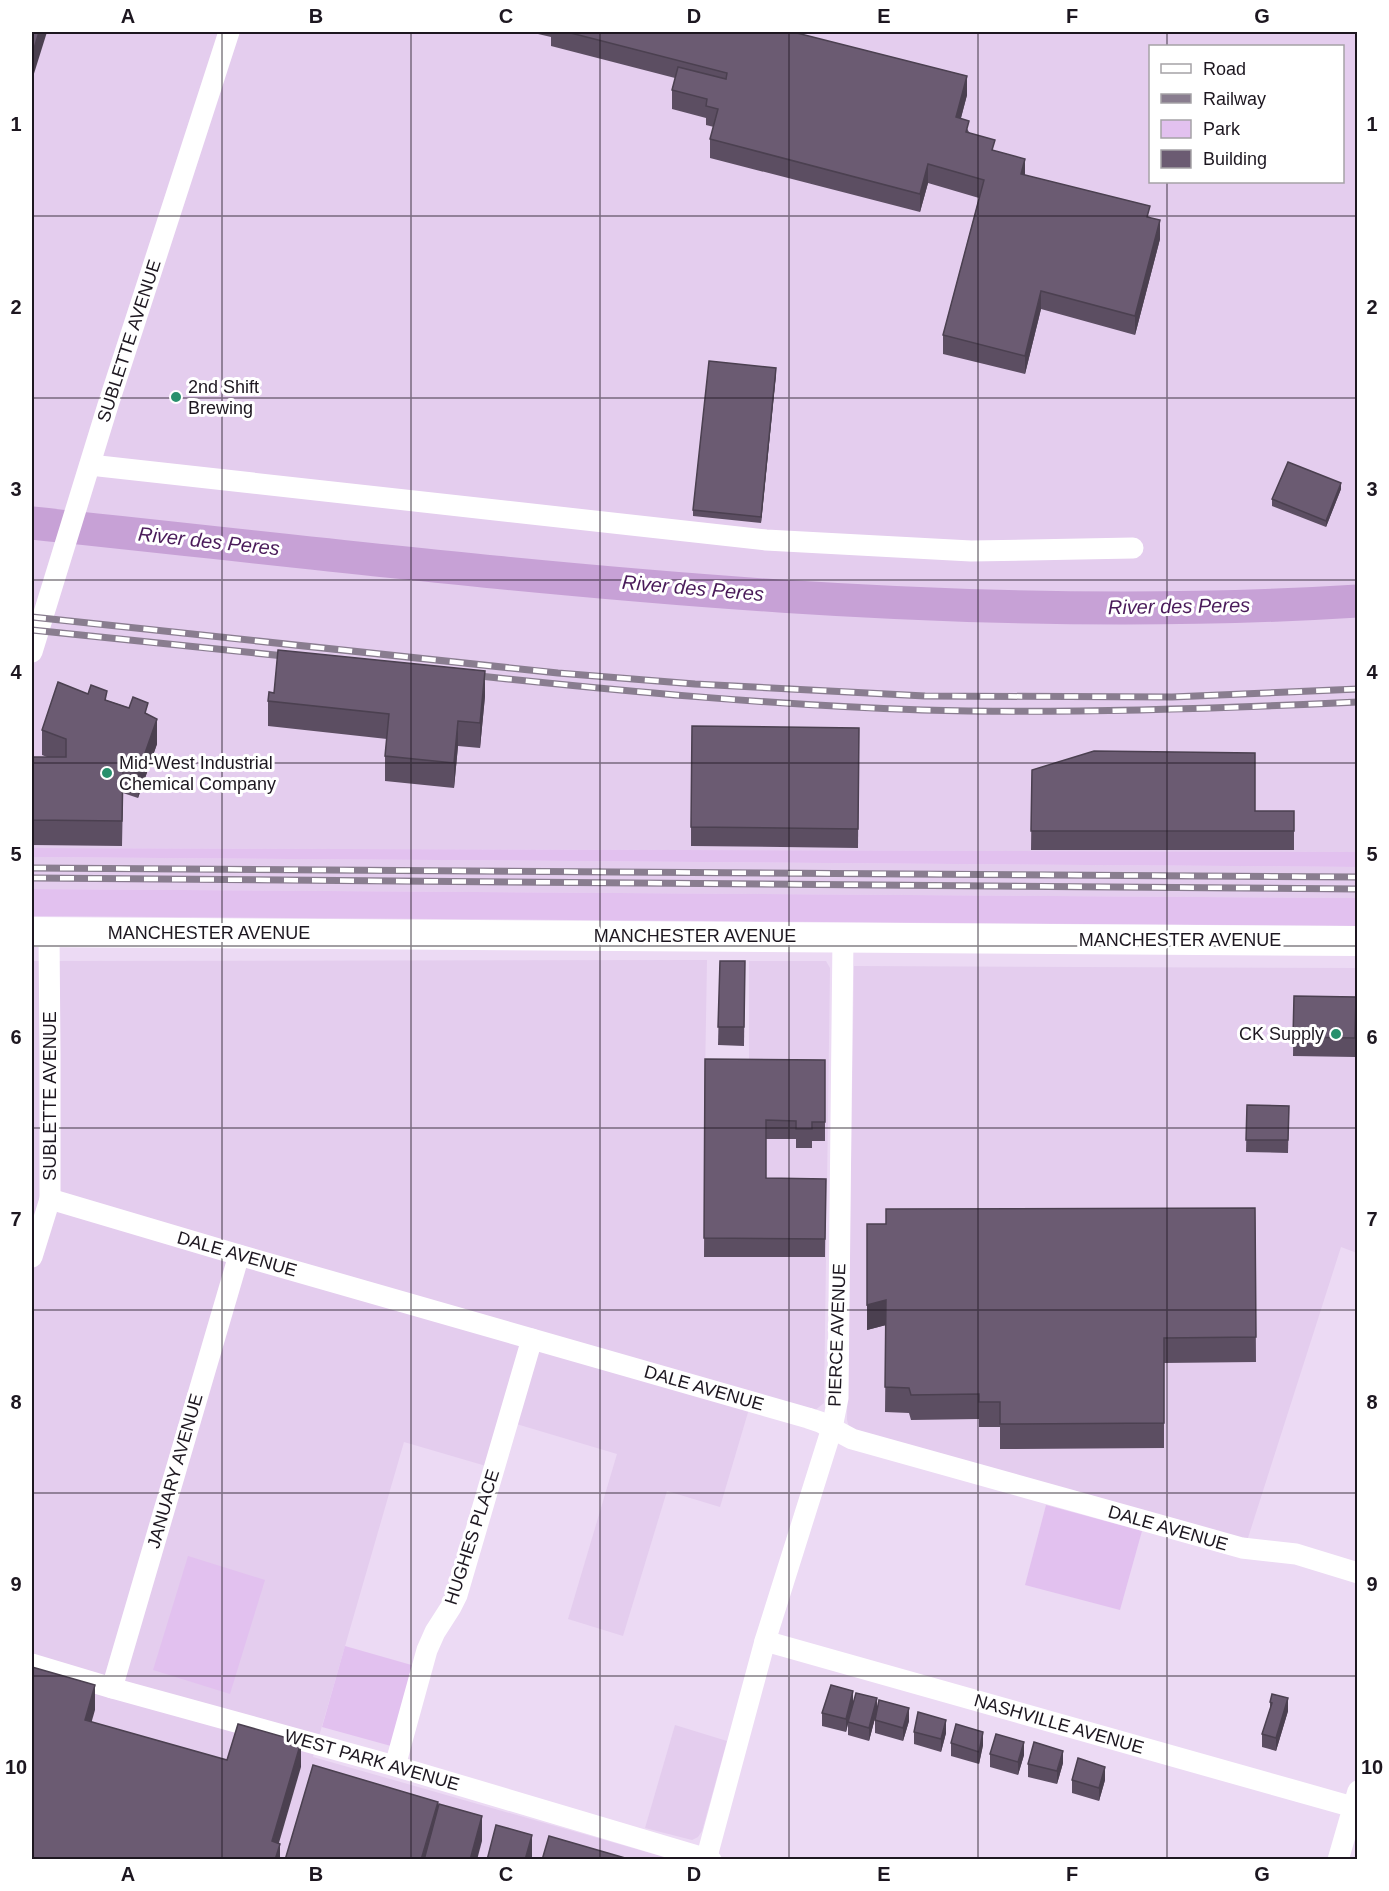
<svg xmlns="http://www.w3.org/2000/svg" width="1389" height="1891" viewBox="0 0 1389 1891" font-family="Helvetica,sans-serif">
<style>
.built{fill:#e4cdee;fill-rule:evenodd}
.green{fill:#e2c1ef}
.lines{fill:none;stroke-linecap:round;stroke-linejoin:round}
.river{stroke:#c7a1d6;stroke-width:33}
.street{stroke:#fff;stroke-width:21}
.secondary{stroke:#fff;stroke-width:30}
.rail-casing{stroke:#897d8f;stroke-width:7}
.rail{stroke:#fff;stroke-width:4.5;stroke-dasharray:14;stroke-linecap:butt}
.wall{fill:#5c4e62}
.shaded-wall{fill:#4b4050}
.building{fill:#6b5b72;stroke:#4b4050;stroke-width:1.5}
.grid{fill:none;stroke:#1d1720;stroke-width:1.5;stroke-opacity:0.55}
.poi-dot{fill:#28906d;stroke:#fff;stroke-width:2}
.labels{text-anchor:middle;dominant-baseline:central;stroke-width:6;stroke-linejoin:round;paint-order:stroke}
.street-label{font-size:18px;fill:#1d1720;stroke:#fff}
.poi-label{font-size:18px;fill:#1d1720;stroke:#fff;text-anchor:start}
.water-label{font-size:20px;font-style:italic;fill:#4a1b5a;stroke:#fff}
.neatline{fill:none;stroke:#1d1720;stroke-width:2}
.grid-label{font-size:20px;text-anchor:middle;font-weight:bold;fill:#1d1720}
</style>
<rect width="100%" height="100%" fill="#ecdaf4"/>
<g class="built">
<path d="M32 32H1357V852L32 848ZM1150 46H1342V182H1150Z"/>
<path d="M32 857 1358 867 1357 898 32 889Z"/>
<path d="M707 960 705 1078H749V961H826L830 968 824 1403 814 1411 527 1331 486 1466 404 1442 313 1757 671 1859H32V961Z"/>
<path d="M854 966 1357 968V1253L1341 1247 1247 1541 854 1431 849 1427 847 1420Z"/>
<path d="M535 1348 749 1409 720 1507 667 1491 623 1636 568 1619 617 1454 513 1423Z"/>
<path d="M675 1725 727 1741 702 1831 698 1837 692 1840 645 1828Z"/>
</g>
<g class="green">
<path d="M32 848 1357 852 1358 867 32 857Z"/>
<path d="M32 889 1357 898 1358 926 32 916Z"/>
<path d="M1046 1505 1142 1531 1120 1610 1025 1585Z"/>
<path d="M188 1556 265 1580 230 1694 153 1670Z"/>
<path d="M345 1646 415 1666 391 1746 322 1727Z"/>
</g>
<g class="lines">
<path class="river" d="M32 523C472 569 914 629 1358 601"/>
<g class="street">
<path d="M90 465 766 540 971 551 1133 548"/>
<path d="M32 652 108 405 229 32"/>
<path d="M50 1199 239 1255 808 1418 820 1422 852 1439 1242 1548 1296 1554 1358 1573"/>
<path d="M32 1257 50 1199V1054L49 932"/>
<path d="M765 1641 1353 1807"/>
<path d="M32 1664 112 1688 395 1766 711 1860"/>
<path d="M112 1688 239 1255"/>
<path d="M395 1766 427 1650 435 1632 451 1607 457 1595 532 1339"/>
<path d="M706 1860 765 1641 832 1428 838 1398 843 937"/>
<path d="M1338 1860 1358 1791"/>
</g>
<path class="secondary" d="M32 932 1358 941"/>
<g class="rail-casing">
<g id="rail">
<path d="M32 617 558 673 695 684 925 696 1172 697 1358 689"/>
<path d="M32 630 294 657"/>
<path d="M470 675C621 691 771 705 922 710 1067 714 1213 709 1358 702"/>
<path d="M32 868 1358 877"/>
<path d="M32 878 1358 889"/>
</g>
</g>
<use href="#rail" class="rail"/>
</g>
<g class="wall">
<path d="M538 32H793L967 95 961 118 969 132 1025 175 1150 217 1160 239 1135 335 1041 309 1025 374 943 354V335L979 198 928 183 920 212 710 158V139L714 127 706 125V118L672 109V90L675 78 551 46V37L538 34Z"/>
<path d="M776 374 761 523 693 516V510Z"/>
<path d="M1341 489 1326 527 1272 506V499Z"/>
<path d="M88 694 148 714 157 744 138 798 123 793 122 846 32 845V757H47L42 755V730Z"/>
<path d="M485 696 480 748 458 746 454 788 385 781V756L387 739 268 726V701Z"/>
<path d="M859 728 858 848 691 846V827Z"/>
<path d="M1032 770 1255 811H1294V850H1031Z"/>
<path d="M720 961H745L744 1046 718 1045Z"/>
<path d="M1294 996 1356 997 1355 1057 1293 1056Z"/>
<path d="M705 1059 825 1060V1141H812V1148H796V1139H766V1178L826 1179 825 1257H704Z"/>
<path d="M1247 1105 1289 1106 1288 1153 1246 1152Z"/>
<path d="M1255 1208 1256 1362 1164 1363V1448L1000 1449V1427H979V1419L911 1420 909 1413 885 1412 886 1325 867 1330V1224H886Z"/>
<path d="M1270 1702 1288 1711 1276 1751 1262 1747V1734L1270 1709Z"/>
<path d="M853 1703 877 1710 909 1721 903 1741 875 1733V1720L876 1714 869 1741 848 1735V1724L846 1732 822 1726V1713Z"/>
<path d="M914 1732 946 1733 941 1752 914 1744Z"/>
<path d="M951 1743 983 1745 979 1764 951 1756Z"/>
<path d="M990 1754 1024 1755 1018 1775 990 1767Z"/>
<path d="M1063 1763 1057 1784 1028 1777V1764Z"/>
<path d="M1072 1780H1105L1099 1801 1072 1793Z"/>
</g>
<g class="shaded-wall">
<path d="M39 32H47L32 80V55Z"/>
<path d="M967 76V95L956 136V117Z"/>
<path d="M1025 159V178L1021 174Z"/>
<path d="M928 164V183L920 212V194Z"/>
<path d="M1160 220V239L1135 335V316Z"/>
<path d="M1041 291V309L1025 374V356Z"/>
<path d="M776 368V374L761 523V517Z"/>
<path d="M1341 483V489L1326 527V521Z"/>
<path d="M485 671V696L480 748V723Z"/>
<path d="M157 719V744L138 798V773Z"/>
<path d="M458 721V746L454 788V763Z"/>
<path d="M886 1300V1325L867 1330V1305Z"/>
<path d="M95 1685V1710L85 1745V1720Z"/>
<path d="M853 1691V1703L846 1732V1719Z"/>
<path d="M877 1698V1711L869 1741V1728Z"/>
<path d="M1288 1698V1711L1276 1751V1738Z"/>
<path d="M909 1708V1721L903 1741V1728Z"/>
<path d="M946 1720V1733L941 1752V1739Z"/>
<path d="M983 1732V1745L979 1764V1752Z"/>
<path d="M301 1742V1767L274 1860 272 1841Z"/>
<path d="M1024 1742V1755L1018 1775V1762Z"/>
<path d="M1063 1751V1763L1057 1784V1771Z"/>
<path d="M1105 1767V1780L1099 1801V1788Z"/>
<path d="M438 1802V1827L428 1860H421Z"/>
<path d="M482 1816V1841L477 1860H470Z"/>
<path d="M532 1835V1860H525Z"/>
<path d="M280 1844V1860H275Z"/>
</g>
<g class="building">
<path d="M32 32H39L32 55Z"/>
<path d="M567 32H793L967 76 956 117 969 121 966 132 995 140 992 150 1025 159 1021 174 1150 206 1147 217 1160 220 1135 316 1041 291 1025 356 943 335 984 180 928 164 920 194 710 139 718 109 706 106 707 99 672 90 678 67 726 79 727 73Z"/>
<path d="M709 361 776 368 761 517 693 510Z"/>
<path d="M1288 462 1341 483 1326 521 1272 499Z"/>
<path d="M278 650 485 671 480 723 458 721 454 763 385 756 389 714 268 701 269 692 274 693Z"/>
<path d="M58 682 88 694 91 685 107 691 105 700 129 708 133 697 148 703 145 713 157 719 138 773 123 768 122 821 32 820V757H66V739L42 730Z"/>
<path d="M692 726 859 728 858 829 691 827Z"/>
<path d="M1094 751 1255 753V811H1294V831H1031L1032 770Z"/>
<path d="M720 961H745L744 1027H718Z"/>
<path d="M1294 996 1356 997 1355 1038 1293 1037Z"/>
<path d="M705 1059 825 1060V1122H812V1129H796V1121L766 1120V1178L826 1179 825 1239 704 1238Z"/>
<path d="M1247 1105 1289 1106 1288 1140H1246Z"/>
<path d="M1255 1208 1256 1337 1164 1338V1423L1000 1424V1402H979V1394L911 1395 909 1388 885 1387 886 1300 867 1305V1224H886V1209Z"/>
<path d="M32 1667 95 1685 85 1720 227 1760 238 1724 301 1742 272 1841 280 1844 275 1860H32Z"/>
<path d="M831 1685 853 1691 846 1719 822 1713Z"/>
<path d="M856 1693 877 1698 869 1728 848 1722Z"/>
<path d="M1272 1694 1288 1698 1276 1738 1262 1734 1272 1703 1270 1702Z"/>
<path d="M879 1700 909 1708 903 1728 875 1720Z"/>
<path d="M918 1712 946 1720 941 1739 914 1732Z"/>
<path d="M956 1724 983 1732 979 1752 951 1743Z"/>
<path d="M996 1734 1024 1742 1018 1762 990 1754Z"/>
<path d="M1034 1742 1063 1751 1057 1771 1028 1764Z"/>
<path d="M1078 1758 1105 1767 1099 1788 1072 1780Z"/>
<path d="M313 1765 438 1802 421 1860H285Z"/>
<path d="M439 1804 482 1816 470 1860H424Z"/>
<path d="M496 1825 532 1835 525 1860H487Z"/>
<path d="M549 1836 632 1860H542Z"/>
</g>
<path class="grid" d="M222 32V1860M411 32V1860M600 32V1860M789 32V1860M978 32V1860M1167 32V46M1167 182V1860M32 216H1358M32 398H1358M32 580H1358M32 763H1358M32 946H1358M32 1128H1358M32 1310H1358M32 1493H1358M32 1676H1358"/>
<g class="poi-dot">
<circle cx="176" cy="397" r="6"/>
<circle cx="107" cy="773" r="6"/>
<circle cx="1336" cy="1034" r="6"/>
</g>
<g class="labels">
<g class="street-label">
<text transform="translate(129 341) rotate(-72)">SUBLETTE AVENUE</text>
<text x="209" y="933">MANCHESTER AVENUE</text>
<text x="695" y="936">MANCHESTER AVENUE</text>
<text x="1180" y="940">MANCHESTER AVENUE</text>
<text transform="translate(50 1096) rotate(-90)">SUBLETTE AVENUE</text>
<text transform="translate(237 1254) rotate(16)">DALE AVENUE</text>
<text transform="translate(837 1335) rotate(-88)">PIERCE AVENUE</text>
<text transform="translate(704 1388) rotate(16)">DALE AVENUE</text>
<text transform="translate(175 1471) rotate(-74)">JANUARY AVENUE</text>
<text transform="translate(1168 1528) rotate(16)">DALE AVENUE</text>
<text transform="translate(472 1537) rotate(-72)">HUGHES PLACE</text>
<text transform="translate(1059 1724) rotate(16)">NASHVILLE AVENUE</text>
<text transform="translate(372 1760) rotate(16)">WEST PARK AVENUE</text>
</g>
<g class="poi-label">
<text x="188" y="387">2nd Shift<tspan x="188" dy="21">Brewing</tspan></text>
<text x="119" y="763">Mid-West Industrial<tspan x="119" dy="21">Chemical Company</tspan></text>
<text x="1324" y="1034" text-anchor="end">CK Supply</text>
</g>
<g class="water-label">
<text transform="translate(209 541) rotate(6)">River des Peres</text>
<text transform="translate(693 588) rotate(5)">River des Peres</text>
<text transform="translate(1179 606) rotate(-1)">River des Peres</text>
</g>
</g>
<rect width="1389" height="1891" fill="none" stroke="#ffffff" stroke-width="66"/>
<rect x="1149" y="45" width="195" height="138" fill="#ffffff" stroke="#a5a2a6" stroke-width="1.5"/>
<rect x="1161" y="64" width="30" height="9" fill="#ffffff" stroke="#a5a2a6" stroke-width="1.5"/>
<text x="1203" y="75" font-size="18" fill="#1d1720">Road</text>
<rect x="1161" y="94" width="30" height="9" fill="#897d8f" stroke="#a5a2a6" stroke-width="1.5"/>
<text x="1203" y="105" font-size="18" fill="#1d1720">Railway</text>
<rect x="1161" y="120" width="30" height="18" fill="#e2c1ef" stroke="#a5a2a6" stroke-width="1.5"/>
<text x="1203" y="135" font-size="18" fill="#1d1720">Park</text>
<rect x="1161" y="150" width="30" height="18" fill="#6b5b72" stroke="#a5a2a6" stroke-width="1.5"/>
<text x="1203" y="165" font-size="18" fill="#1d1720">Building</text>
<rect x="33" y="33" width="1323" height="1825" class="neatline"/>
<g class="grid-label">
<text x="128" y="23">A</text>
<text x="316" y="23">B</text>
<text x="506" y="23">C</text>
<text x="694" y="23">D</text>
<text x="884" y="23">E</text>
<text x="1072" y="23">F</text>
<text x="1262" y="23">G</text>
<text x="16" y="131">1</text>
<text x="1372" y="131">1</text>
<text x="16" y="314">2</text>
<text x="1372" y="314">2</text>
<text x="16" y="496">3</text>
<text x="1372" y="496">3</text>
<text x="16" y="679">4</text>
<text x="1372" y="679">4</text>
<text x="16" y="861">5</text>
<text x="1372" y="861">5</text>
<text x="16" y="1044">6</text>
<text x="1372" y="1044">6</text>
<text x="16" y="1226">7</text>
<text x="1372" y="1226">7</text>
<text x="16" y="1409">8</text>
<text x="1372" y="1409">8</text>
<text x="16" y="1591">9</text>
<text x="1372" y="1591">9</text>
<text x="16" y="1774">10</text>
<text x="1372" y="1774">10</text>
<text x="128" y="1881">A</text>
<text x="316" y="1881">B</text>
<text x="506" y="1881">C</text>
<text x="694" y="1881">D</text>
<text x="884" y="1881">E</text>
<text x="1072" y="1881">F</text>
<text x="1262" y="1881">G</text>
</g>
</svg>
